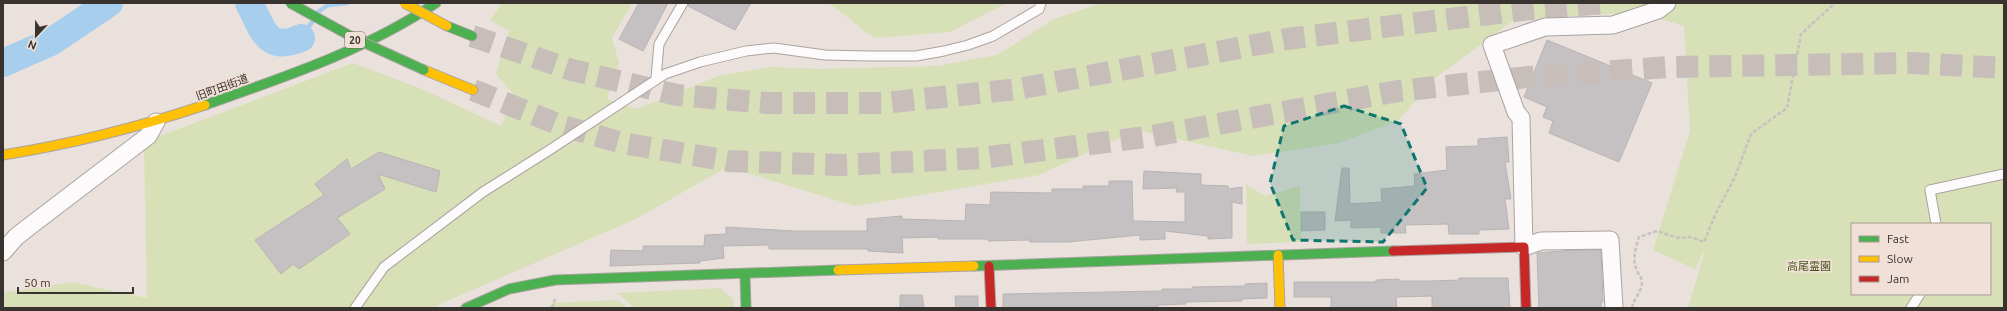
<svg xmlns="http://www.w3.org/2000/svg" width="2007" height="311" viewBox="0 0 2007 311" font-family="Ubuntu,'Noto Sans JP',sans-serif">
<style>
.green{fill:#d8e0b7;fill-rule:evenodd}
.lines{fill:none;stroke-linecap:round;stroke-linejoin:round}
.stream{stroke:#a7ceec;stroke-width:4.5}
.river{stroke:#a7ceec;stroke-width:28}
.building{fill:#c5c0c1;stroke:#b9b4b4}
.highway-tunnel{stroke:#c7beba;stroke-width:22;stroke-dasharray:22 11;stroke-linecap:butt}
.lane-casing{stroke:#aba3a0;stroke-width:11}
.street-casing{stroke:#aba3a0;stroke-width:19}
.fast-casing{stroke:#aba3a0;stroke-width:11}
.slow-casing{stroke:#aba3a0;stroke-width:11}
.jam-casing{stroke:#aba3a0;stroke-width:11}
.path{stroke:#c5c2bf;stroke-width:2.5;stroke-dasharray:4 2;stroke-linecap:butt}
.lane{stroke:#fcfafa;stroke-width:9}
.street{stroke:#fcfafa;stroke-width:17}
.fast{stroke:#4caf50;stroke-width:9}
.slow{stroke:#ffc107;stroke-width:9}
.jam{stroke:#c62828;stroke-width:9}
.fast-bridge-casing{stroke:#aba3a0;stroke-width:11;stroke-linecap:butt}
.slow-bridge-casing{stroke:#aba3a0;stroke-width:11;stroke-linecap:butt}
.fast-bridge{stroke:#4caf50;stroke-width:9}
.slow-bridge{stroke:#ffc107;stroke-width:9}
.marked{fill:#0f766e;fill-opacity:0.2;stroke:#0f766e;stroke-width:3;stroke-dasharray:8 5;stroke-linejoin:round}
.labels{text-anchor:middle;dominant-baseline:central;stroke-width:3.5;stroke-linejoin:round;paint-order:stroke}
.shield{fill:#f0e0d7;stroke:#706761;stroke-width:1}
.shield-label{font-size:10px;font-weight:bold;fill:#39332f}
.street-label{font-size:11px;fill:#39332f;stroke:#f0e0d7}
.park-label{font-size:11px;fill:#435318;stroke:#f0e0d7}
</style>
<rect width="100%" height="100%" fill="#eae1dd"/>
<g class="green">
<path d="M502 3H632L612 38 619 63 607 99 637 109 718 76 770 67 818 69 936 66 997 55 1054 19 1102 3H2004V308H1688L1706 247 1695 269 1653 250 1690 131 1684 26 1645 14H1599L1514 20 1434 79 1399 120 1339 143 1253 156 1137 130 1039 175 855 206 727 167 636 219 440 304 437 308H3V293L71 282 147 298 144 142 353 63 422 89 501 126 514 95 496 74 509 31 490 20ZM1852 224H1990V294H1852Z"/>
<path d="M829 3H1007L950 32 874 38Z"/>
<path d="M1246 184 1265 196 1300 186 1301 242 1247 244Z"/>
<path d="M720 288 733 299 734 308H635L617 293Z"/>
<path d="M618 300 628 308H548L552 303Z"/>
</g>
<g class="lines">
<g class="stream">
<path d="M318 12 328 5 347 3"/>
<path d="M301 38 312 22"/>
</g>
<g class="river">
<path d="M249 3C263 29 266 53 301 38"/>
<path d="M3 63 51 42 109 3"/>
</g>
</g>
<g class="building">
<path d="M639 3H668L643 51 619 39Z"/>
<path d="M689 3H751L735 30 688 6Z"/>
<path d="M1547 40 1652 83 1619 162 1549 133 1553 121 1543 117 1547 107 1524 97Z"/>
<path d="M1507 137 1509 162H1505L1511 199H1505L1509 229 1479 230V234H1449L1448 224 1405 225 1406 233H1381V227L1351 228V220L1335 221 1342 168H1349L1350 204 1382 202 1381 189 1415 186 1414 174 1447 170 1446 147 1478 146V139Z"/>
<path d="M379 152 440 171 436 192 378 174 385 189 337 218 350 234 299 269 293 264 281 274 255 240 324 195 315 184 347 159 351 169Z"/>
<path d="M1144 171 1201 174V185L1228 186 1229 189 1242 187V204L1232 202V238L1208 239V236L1165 231V239L1140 240V235L1068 242H1030V240L988 241 989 239H938V237L902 238 903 253 868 251V249H769V245L723 246 724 258 700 261V263L610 266 611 250 643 251V246H704L705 235 726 234V227L794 231H867V219L902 216V219L965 221 966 204 990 205 991 192 1052 193V189H1083V186H1109V181H1132L1133 221 1185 222V192H1176L1177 188 1143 189Z"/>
<path d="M1301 212H1325V230L1301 231Z"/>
<path d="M1575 250H1601L1603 302 1601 303V308H1539L1537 253Z"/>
<path d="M1459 278H1508L1510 308H1432V296L1396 297 1397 308H1331V297H1294V282H1376V280L1399 279V281H1431L1459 280Z"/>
<path d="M1267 283V298L1241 299 1242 301 1185 302 1186 304 1158 305V307L1003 308V294L1162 291V289H1192V287L1245 286V284Z"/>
<path d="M900 295H922L924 308H900Z"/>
<path d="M955 296H978V308H956Z"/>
</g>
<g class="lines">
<g class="highway-tunnel">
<path d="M472 36 572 70 677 95 767 103H884L1018 89 1287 39 1522 10 1605 3"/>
<path d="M473 90 560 125 622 143 729 161 841 165 982 158 1153 136 1398 91 1528 77 1670 67 1912 63 2004 68"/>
</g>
<g class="lane-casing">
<g id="lane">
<path d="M656 78 659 44 683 3"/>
<path d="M1936 224 1930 190 2004 174"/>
<path d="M355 308 384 267 483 192 548 151 665 74 700 62 746 51 774 48 825 55 869 56H916L944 51 968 45 993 36 1039 9 1041 3"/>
<path d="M1911 308 1920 294"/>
</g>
</g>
<g class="street-casing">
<g id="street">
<path d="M3 252 16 237 30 226 148 136 156 122"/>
<path d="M1614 308 1610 240 1541 241 1524 247 1521 118 1516 112 1492 45 1545 27 1613 25 1658 10 1667 3"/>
</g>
</g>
<g class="fast-casing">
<g id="fast">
<path d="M447 26 472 36"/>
<path d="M205 105C285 77 366 50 436 3"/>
<path d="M974 266 1393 251"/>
<path d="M745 274 746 308"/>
<path d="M466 308 509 289 555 280 838 270"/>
</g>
</g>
<g class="slow-casing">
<g id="slow">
<path d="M424 70 473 90"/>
<path d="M3 155C72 144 139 127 205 105"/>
<path d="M1278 255 1280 308"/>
<path d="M838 270 974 266"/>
</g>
</g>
<g class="jam-casing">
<g id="jam">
<path d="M1393 251 1524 247 1526 308"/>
<path d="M989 266 991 308"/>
</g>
</g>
<g class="path">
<path d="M552 308 555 299"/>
<path d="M1632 308C1634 298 1642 292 1642 282 1642 277 1637 273 1636 268 1632 259 1636 247 1639 237L1657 231 1678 238 1691 237 1704 242 1716 213 1735 177 1751 134 1787 108 1801 34 1835 3"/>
</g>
<use href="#lane" class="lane"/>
<use href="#street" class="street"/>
<use href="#fast" class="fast"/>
<use href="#slow" class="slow"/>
<use href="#jam" class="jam"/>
<g class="fast-bridge-casing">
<path id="fast-bridge" d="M290 3 356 39 424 70"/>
</g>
<g class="slow-bridge-casing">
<path id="slow-bridge" d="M404 3 447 26"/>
</g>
<use href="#fast-bridge" class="fast-bridge"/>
<use href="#slow-bridge" class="slow-bridge"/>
</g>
<path class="marked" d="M1344 106 1401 124 1427 188 1383 242 1293 240 1270 183 1284 126Z"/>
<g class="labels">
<rect class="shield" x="345" y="32" width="20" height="16" rx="3"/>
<g class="shield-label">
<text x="355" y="40">20</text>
</g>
<g class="street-label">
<text transform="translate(222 87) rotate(-20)">旧町田街道</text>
</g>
<g class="park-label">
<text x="1809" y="266">高尾霊園</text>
</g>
</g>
<rect width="2007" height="311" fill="none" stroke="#39332f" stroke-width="8"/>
<rect x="1851" y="223" width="140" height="72" fill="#f0e0d7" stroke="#a79b94"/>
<rect x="1859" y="236" width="20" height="6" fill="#4caf50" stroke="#a79b94"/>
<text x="1887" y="243" font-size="12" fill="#39332f">Fast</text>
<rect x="1859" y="256" width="20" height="6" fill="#ffc107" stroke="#a79b94"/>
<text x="1887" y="263" font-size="12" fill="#39332f">Slow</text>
<rect x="1859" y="276" width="20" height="6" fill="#c62828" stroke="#a79b94"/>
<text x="1887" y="283" font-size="12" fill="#39332f">Jam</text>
<g transform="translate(36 36) rotate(202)" stroke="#f0e0d7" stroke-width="3" paint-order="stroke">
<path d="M0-3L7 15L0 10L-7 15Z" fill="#39332f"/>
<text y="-6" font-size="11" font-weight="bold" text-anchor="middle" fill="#39332f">N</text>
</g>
<path d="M18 287v6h115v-6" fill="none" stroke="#39332f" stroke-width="2"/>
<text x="24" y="287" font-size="12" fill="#39332f" stroke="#f0e0d7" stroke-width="3" paint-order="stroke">50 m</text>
</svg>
